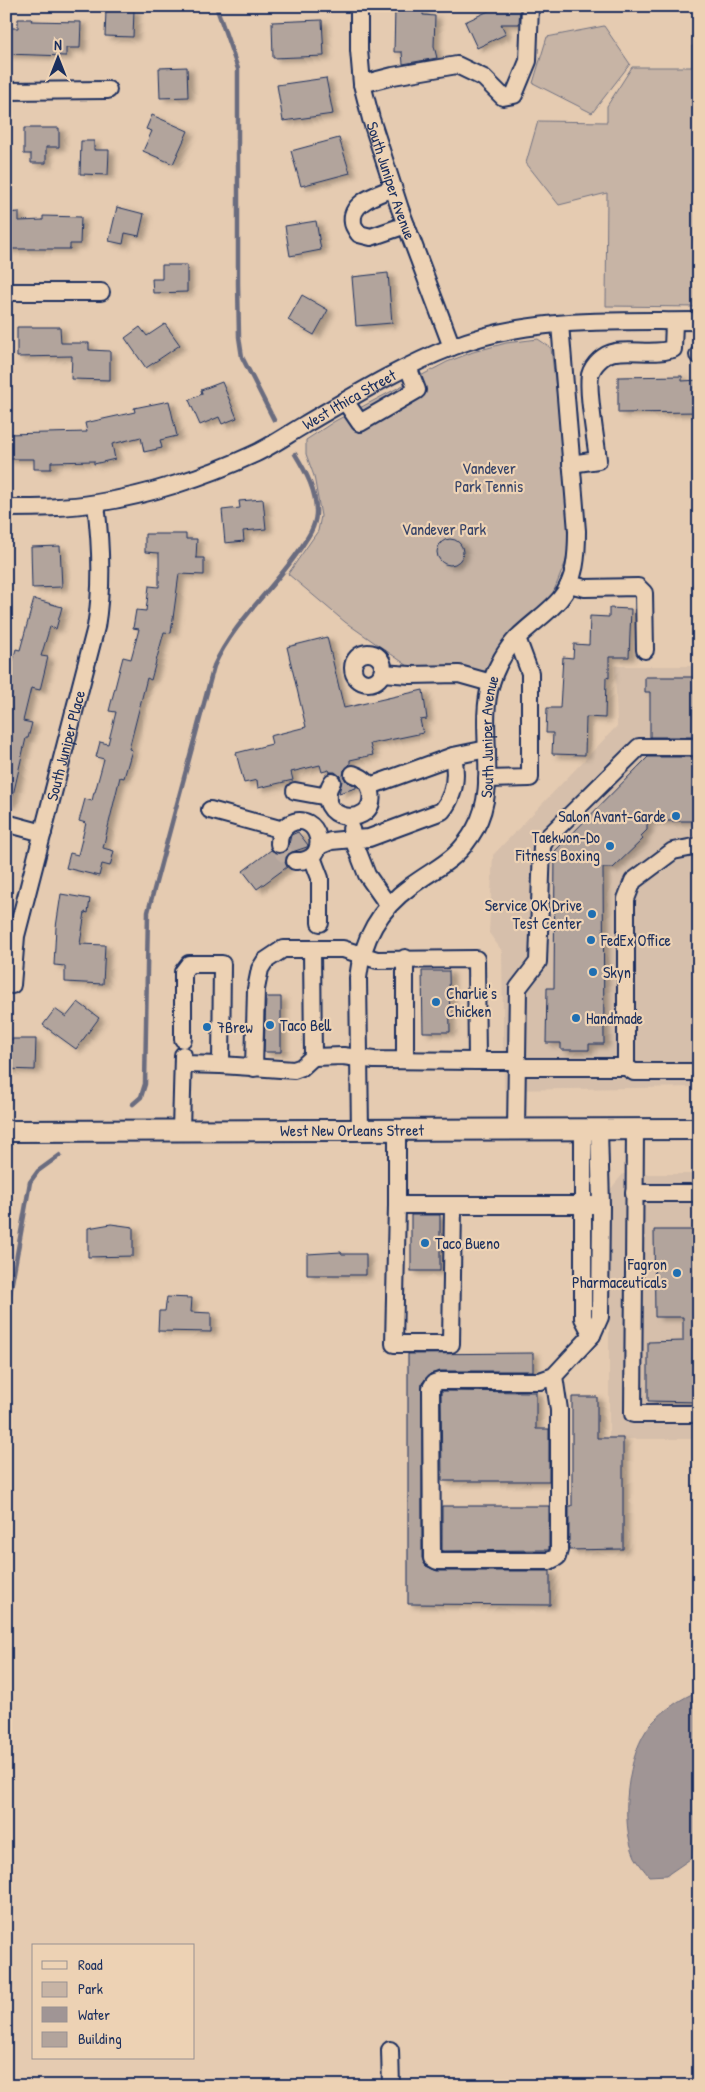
<svg xmlns="http://www.w3.org/2000/svg" width="705" height="2092" viewBox="0 0 705 2092" font-family="'Patrick Hand',sans-serif">
<style>
.built{fill:#d6bfab}
.green{fill:#c7b4a5;stroke:#717282}
.water{fill:#a09595;stroke:#6b6c7f}
.lines{fill:none;stroke-linecap:round;stroke-linejoin:round}
.stream{stroke:#6b6c7f;stroke-width:4.5}
.building{fill:#b2a49c;stroke:#1b2f5e;filter:url(#shadow)}
.minor-tunnel{stroke:#bdaca0;stroke-width:16;stroke-dasharray:16 8;stroke-linecap:butt}
.minor-casing{stroke:#1b2f5e;stroke-width:20}
.major-casing{stroke:#1b2f5e;stroke-width:24}
.minor{stroke:#edd2b4;stroke-width:16}
.major{stroke:#edd2b4;stroke-width:20}
.poi-dot{fill:#1f6fb2;stroke:#edd2b4;stroke-width:2}
.labels{text-anchor:middle;dominant-baseline:central;stroke-width:4.5;stroke-linejoin:round;paint-order:stroke}
.street-label{font-size:16px;fill:#1b2f5e;stroke:#edd2b4}
.park-label{font-size:16px;fill:#354369;stroke:#edd2b4}
.poi-label{font-size:16px;fill:#1b2f5e;stroke:#edd2b4;text-anchor:start}
</style>
<defs>
<filter id="shadow"><feDropShadow dx="5.5" dy="3" stdDeviation="2.5" flood-color="#0004"/></filter>
</defs>
<rect width="100%" height="100%" fill="#e5cbb1"/>
<filter id="ink" filterUnits="userSpaceOnUse"><feTurbulence type="fractalNoise" baseFrequency=".02" numOctaves="2"/><feDisplacementMap in="SourceGraphic" scale="10" xChannelSelector="R" yChannelSelector="G"/><feConvolveMatrix kernelMatrix="1 2 1 2 8 2 1 2 1" color-interpolation-filters="sRGB"/></filter>
<g filter="url(#ink)">
<g class="built">
<path d="M615 666H699V1087L504 1090 502 951 489 933 493 855 617 726Z"/>
<path d="M623 1174H699V1439H609V1191Z"/>
</g>
<g class="green">
<path d="M604 26 630 64 592 113 533 83 547 37Z"/>
<path d="M692 46H699V307L606 306 607 193 559 205 526 163 538 121 607 122V106L632 67H692Z"/>
<path d="M538 339 551 348 559 413 570 551 551 598 507 638 486 671 411 668 345 622 288 574 318 531 321 516 314 476 306 454V440L335 421 447 362 473 352 506 343Z"/>
</g>
<path class="water" d="M699 1691V1853L667 1875 649 1876C644 1870 639 1864 635 1857 619 1823 627 1752 651 1724 664 1710 681 1698 699 1691Z"/>
<g class="lines">
<g class="stream">
<path d="M216 6 238 69V284L239 337 242 357 274 420"/>
<path d="M133 1104 141 1097 145 1084 148 912 214 666C233 623 272 590 298 552 306 540 315 529 316 514 317 492 306 472 295 454"/>
<path d="M6 1316 30 1182 38 1171 60 1155"/>
</g>
</g>
<g class="building">
<path d="M398 6H423V15L435 16 434 46 437 58 403 64 402 52H394L395 8Z"/>
<path d="M499 6H520L519 24H501L506 34 477 48 465 22Z"/>
<path d="M106 10H134L133 37 105 36Z"/>
<path d="M18 19H32L31 21 81 22 80 48H66V56L6 54V28H18Z"/>
<path d="M322 20 324 56 273 58 272 22Z"/>
<path d="M187 67 188 97 160 98 159 68Z"/>
<path d="M326 78 333 114 283 121 277 85Z"/>
<path d="M152 115 188 131 173 164 143 151 152 131 146 129Z"/>
<path d="M24 128H59V147H46V163H31V154H24Z"/>
<path d="M339 138 350 173 301 186 291 151Z"/>
<path d="M81 141H94V150H109L108 175 80 174Z"/>
<path d="M117 207 144 214 139 236 125 233 123 244 109 241Z"/>
<path d="M19 212V221L43 220V216L81 217 80 244H70V249H6V213Z"/>
<path d="M316 221 321 250 290 256 285 226Z"/>
<path d="M162 265H187V292L153 293 152 279H162Z"/>
<path d="M388 273 392 323 356 326 352 277Z"/>
<path d="M302 295 328 310 314 335 288 320Z"/>
<path d="M165 324 180 345 146 368 125 338 140 327 147 336Z"/>
<path d="M17 327H60L61 343H89V350L110 351V380L71 379 72 356 17 357Z"/>
<path d="M682 376V381L699 380V412L618 413V377Z"/>
<path d="M222 382 237 418 222 424 219 417 200 425 189 400 202 394 201 390Z"/>
<path d="M169 401 177 436 160 440 162 448 144 452 141 437 112 444 115 459 94 464V461L51 462V469H34V459H6V434L87 432 85 423 135 412 134 408Z"/>
<path d="M263 499 266 529 243 531 244 541 225 543 222 510 240 508 239 501Z"/>
<path d="M145 534H186V539H197L196 558H204V575L179 574 171 633 164 632 151 680 147 678 129 749 132 750 124 778 120 777 103 848 114 851 110 866 102 864 99 876 66 868 70 853 78 855 86 823 79 821 85 799 92 801 94 792H95L104 759 96 757 100 742 108 744 116 712 109 711 119 672 123 657 131 659 139 629 133 628 136 610 146 611 149 586 159 587V553L145 552Z"/>
<circle cx="450" cy="552" r="13"/>
<path d="M60 546 62 587 32 588 31 547Z"/>
<path d="M34 599 62 607 56 629 50 627 41 656 48 657 40 690 31 688 23 721 32 723 28 738H26L11 804H6V688L16 649 20 650Z"/>
<path d="M609 608 631 609 629 657H609V678L606 677 605 718 586 717 585 755 552 754 553 733H546L547 708H560L563 657 573 658 574 644 589 645 590 616 609 617Z"/>
<path d="M327 637 344 708 423 690 427 719 420 720 423 733 370 744 373 755 350 760V764L344 770 343 776 346 781 356 786V788L339 793 342 781 340 776 335 772H330L329 770 322 772 320 765 291 772 293 780 258 788 257 780 244 783 236 753 272 744 270 736 306 727 287 647Z"/>
<path d="M645 677H699V737H650V692H645Z"/>
<path d="M648 757H699V821H647V830L641 836 643 839 613 868H603L604 1044H589V1050H561V1043H546L547 988H554L555 851Z"/>
<path d="M298 832 308 845 307 847 289 853 285 862 287 867 257 889 243 871 271 850 278 854 284 853 288 849 291 835Z"/>
<path d="M61 894 90 899 88 913 85 912 80 944 105 945 103 984 65 982V966L54 965 56 927Z"/>
<path d="M422 971H449L450 1032H423Z"/>
<path d="M266 997H281V1052H264Z"/>
<path d="M78 1002 99 1018 76 1049 43 1025 55 1009 66 1017Z"/>
<path d="M6 1039H36L35 1070 6 1069Z"/>
<rect x="411" y="1215" width="29" height="56"/>
<path d="M111 1224 133 1227V1256L88 1257V1228Z"/>
<path d="M654 1230H699V1402L648 1401V1342L683 1341V1317H655Z"/>
<path d="M341 1252 342 1254H366V1275H307V1254Z"/>
<path d="M167 1297 192 1298 191 1312 211 1313V1332L158 1331 159 1311H165Z"/>
<path d="M533 1353V1371H440L430 1374 422 1383V1558L426 1566 437 1571H550V1605L408 1604V1354Z"/>
<path d="M441 1391 536 1392V1429H549V1481H442Z"/>
<path d="M572 1397H597V1438H623V1549L569 1550V1506H572Z"/>
<path d="M442 1506H549V1550L442 1551Z"/>
</g>
<g class="lines">
<path class="minor-tunnel" d="M279 844 283 853 295 861"/>
<g class="minor-casing">
<g id="minor">
<path id="s1" d="M359 6V50L362 84 371 119 400 209 452 347"/>
<path d="M362 84 393 76 457 65 484 78 503 97 514 95 528 61 530 6"/>
<path d="M6 91 108 90"/>
<path d="M393 188C379 194 349 202 353 223 353 226 357 231 359 234L371 237 406 225"/>
<path d="M6 292H101"/>
<path d="M698 355H699"/>
<path d="M345 401 360 423 417 390 408 367"/>
<path d="M571 464 598 460C596 440 587 392 590 375 593 364 604 354 615 352 634 349 654 355 673 349L674 322"/>
<path id="s2" d="M6 508C36 508 67 508 97 503 148 495 205 477 252 455 270 447 287 435 304 425 352 397 400 367 452 347 530 316 616 322 699 321"/>
<path d="M569 584 585 588 638 587 644 593 645 650"/>
<circle cx="368" cy="668" r="15"/>
<path d="M382 673 410 675 459 674 491 683"/>
<path d="M487 779 530 778V673L517 638"/>
<path d="M332 782C309 821 378 831 371 792 370 782 362 777 353 774"/>
<path d="M370 786 453 756 487 749"/>
<path d="M295 791 328 797"/>
<path d="M210 810 283 830"/>
<path d="M6 823 43 833"/>
<path d="M279 844C279 836 282 828 289 824 319 808 334 863 295 861"/>
<path d="M319 846 331 841 353 839 351 829"/>
<path d="M699 846 673 851 633 881 626 899V1067L634 1072H699"/>
<path d="M312 857 320 878V923"/>
<path d="M388 905 367 875 353 839 369 838 442 811C455 795 457 775 453 756"/>
<path d="M312 949H343L377 960 476 959 477 1061 374 1060 343 1056 313 1057Z"/>
<path d="M405 958V1060"/>
<path id="s3" d="M12 985 16 936 96 627C103 585 101 545 96 504"/>
<path d="M183 1039V972L189 964H222L221 1065 183 1064"/>
<path d="M477 1061H518"/>
<path d="M221 1065 294 1070 302 1067 313 1057"/>
<path d="M517 1067H626"/>
<path d="M254 1068 256 989 260 969 265 961 283 949H312"/>
<path d="M583 1129V1318L592 1335"/>
<path d="M635 1129 633 1414H699"/>
<path d="M181 1130 183 1055"/>
<path d="M397 1130V1205L394 1344H451L453 1207"/>
<path d="M516 1130 518 988 538 962 542 846 546 839 639 747H699"/>
<path id="s4" d="M360 1131 358 978C362 940 380 908 411 886 438 866 457 861 475 829 500 785 477 729 491 683 496 667 506 649 518 637 531 624 548 613 560 599 576 580 577 554 577 531L560 324"/>
<path d="M634 1193H699"/>
<path d="M397 1205H594"/>
<path d="M554 1376 559 1410V1550L557 1557 549 1561H437L432 1558 431 1388 434 1383 440 1381H540L554 1376 592 1335 600 1317 601 1205 599 1129"/>
<path d="M390 2050 391 2086"/>
</g>
</g>
<g class="major-casing">
<g id="major">
<path id="s5" d="M6 1131 699 1129"/>
</g>
</g>
<use href="#minor" class="minor"/>
<use href="#major" class="major"/>
</g>
</g>
<g class="poi-dot">
<circle cx="676" cy="816" r="5"/>
<circle cx="610" cy="846" r="5"/>
<circle cx="592" cy="914" r="5"/>
<circle cx="591" cy="940" r="5"/>
<circle cx="593" cy="972" r="5"/>
<circle cx="436" cy="1002" r="5"/>
<circle cx="576" cy="1018" r="5"/>
<circle cx="270" cy="1025" r="5"/>
<circle cx="207" cy="1027" r="5"/>
<circle cx="425" cy="1243" r="5"/>
<circle cx="677" cy="1273" r="5"/>
</g>
<g class="labels">
<g class="street-label">
<text stroke="none"><textPath href="#s1" startOffset="179">South Juniper Avenue</textPath></text>
<text stroke="none"><textPath href="#s2" startOffset="366">West Ithica Street</textPath></text>
<text stroke="none"><textPath href="#s4" startOffset="444">South Juniper Avenue</textPath></text>
<text stroke="none"><textPath href="#s3" startOffset="246">South Juniper Place</textPath></text>
<text stroke="none"><textPath href="#s5" startOffset="346">West New Orleans Street</textPath></text>
</g>
<g class="park-label">
<text x="489" y="468">Vandever<tspan x="489" dy="18">Park Tennis</tspan></text>
<text x="444" y="529">Vandever Park</text>
</g>
<g class="poi-label">
<text x="666" y="816" text-anchor="end">Salon Avant-Garde</text>
<text x="600" y="837" text-anchor="end">Taekwon-Do<tspan x="600" dy="18">Fitness Boxing</tspan></text>
<text x="582" y="905" text-anchor="end">Service OK Drive<tspan x="582" dy="18">Test Center</tspan></text>
<text x="601" y="940">FedEx Office</text>
<text x="603" y="972">Skyn</text>
<text x="446" y="993">Charlie's<tspan x="446" dy="18">Chicken</tspan></text>
<text x="586" y="1018">Handmade</text>
<text x="280" y="1025">Taco Bell</text>
<text x="217" y="1027">7Brew</text>
<text x="435" y="1243">Taco Bueno</text>
<text x="667" y="1264" text-anchor="end">Fagron<tspan x="667" dy="18">Pharmaceuticals</tspan></text>
</g>
</g>
<rect width="705" height="2092" fill="none" stroke="#edd2b4" stroke-width="25"/>
<rect x="12" y="12" width="680" height="2067" fill="none" stroke="#1b2f5e" stroke-width="2" filter="url(#ink)"/>
<rect x="32" y="1944" width="162" height="115" fill="#edd2b4" stroke="#999192"/>
<rect x="42" y="1961" width="25" height="8" fill="#edd2b4" stroke="#999192"/>
<text x="78" y="1970" font-size="15" fill="#1b2f5e">Road</text>
<rect x="42" y="1982" width="25" height="15" fill="#c7b4a5" stroke="#999192"/>
<text x="78" y="1994" font-size="15" fill="#1b2f5e">Park</text>
<rect x="42" y="2007" width="25" height="15" fill="#a09595" stroke="#999192"/>
<text x="78" y="2020" font-size="15" fill="#1b2f5e">Water</text>
<rect x="42" y="2032" width="25" height="15" fill="#b2a49c" stroke="#999192"/>
<text x="78" y="2044" font-size="15" fill="#1b2f5e">Building</text>
<g transform="translate(58 58)" stroke="#edd2b4" stroke-width="4" paint-order="stroke">
<path d="M0-4L9 19L0 12L-9 19Z" fill="#1b2f5e"/>
<text y="-8" font-size="14" font-weight="bold" text-anchor="middle" fill="#1b2f5e">N</text>
</g>
</svg>
